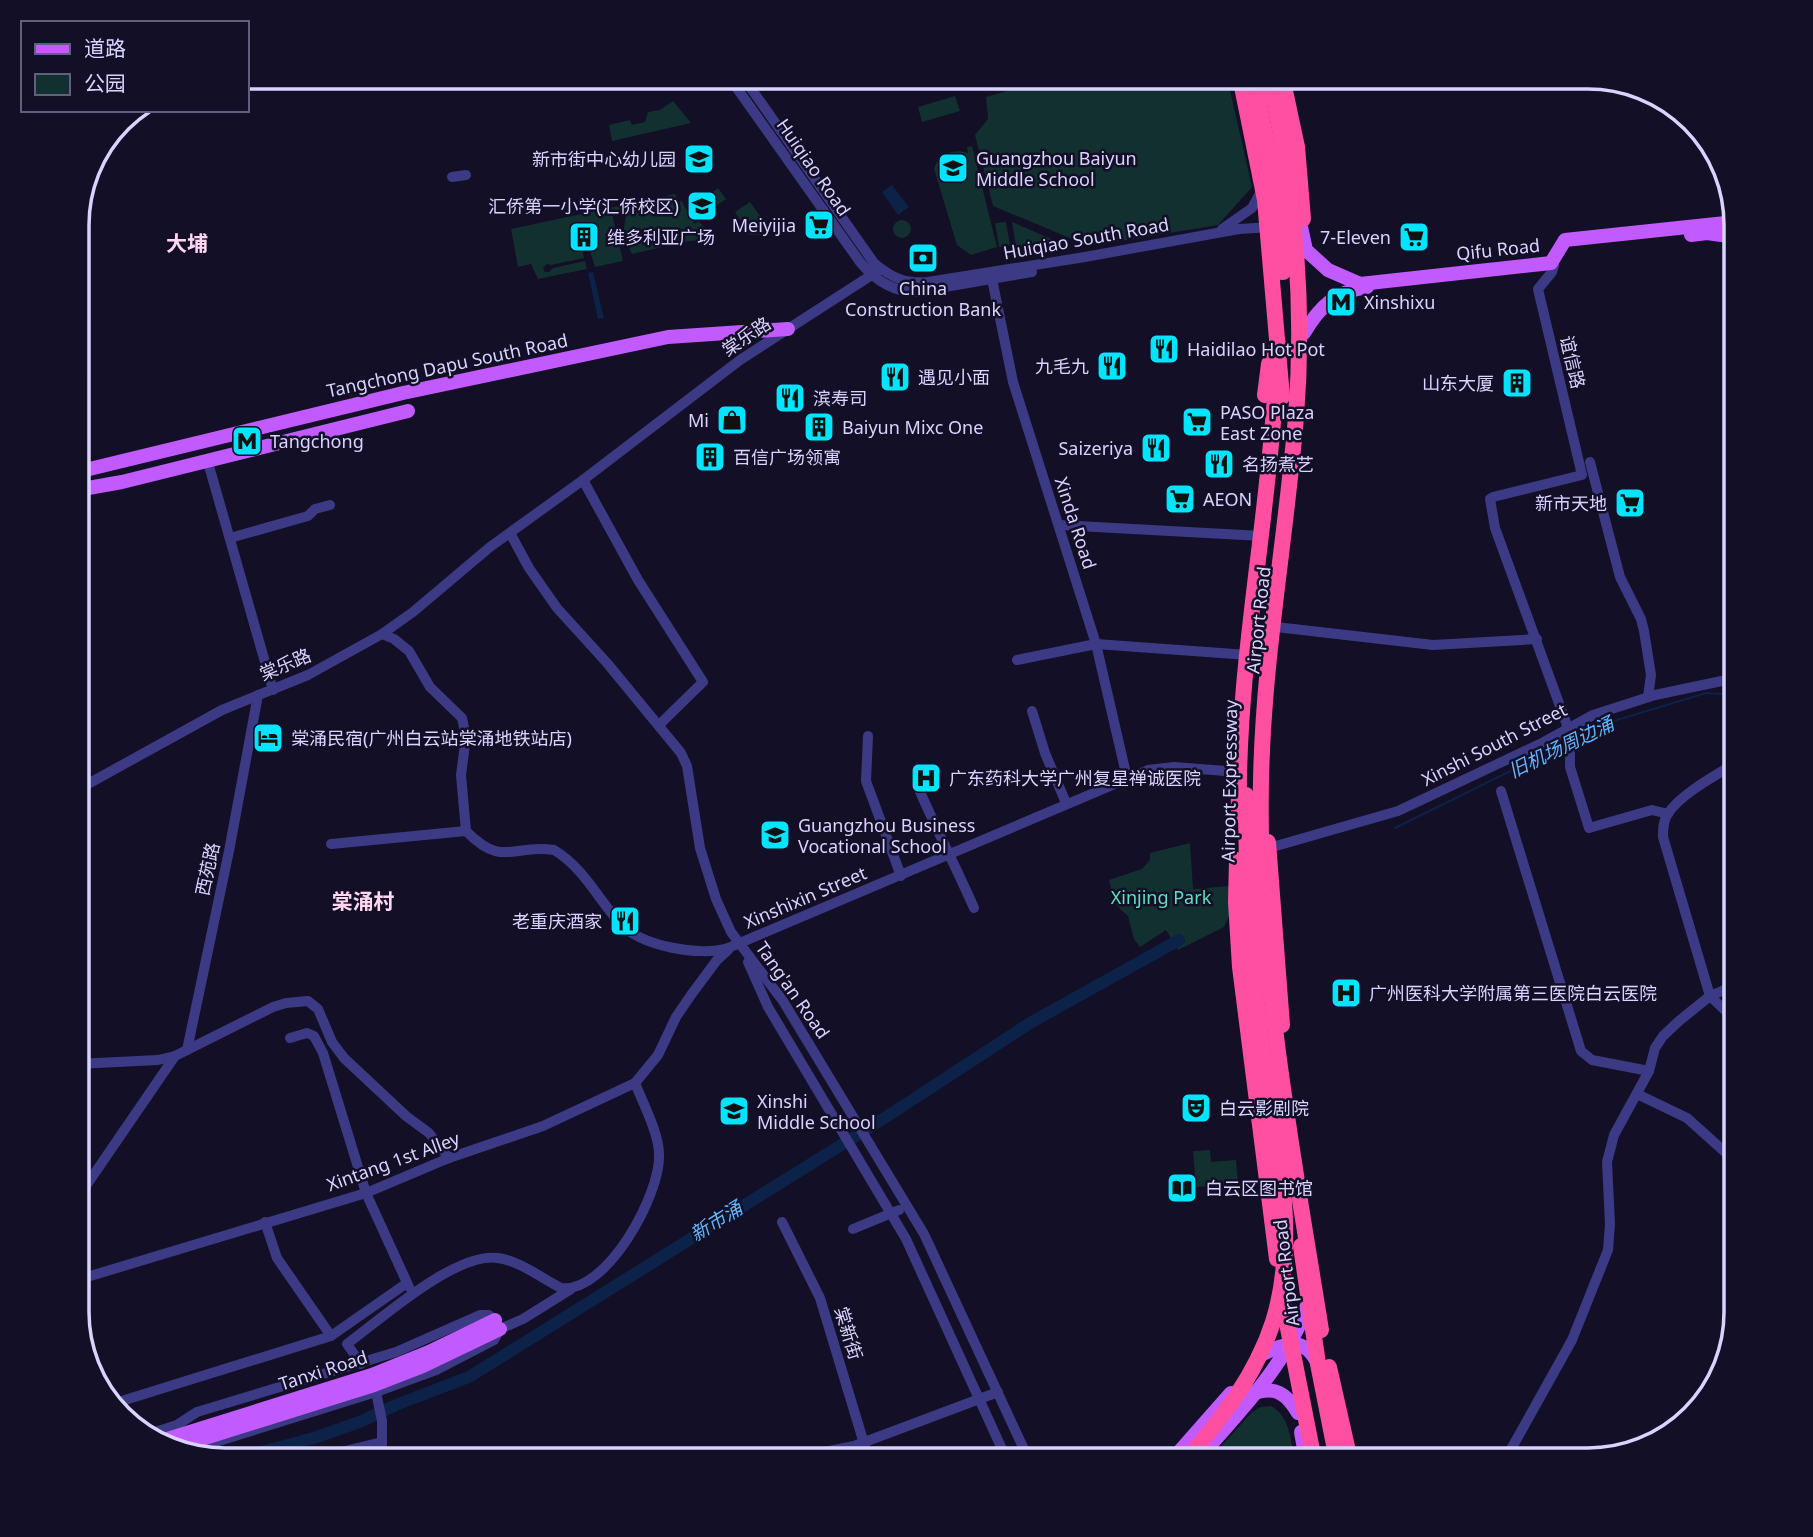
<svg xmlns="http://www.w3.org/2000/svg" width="1813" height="1537" viewBox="0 0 1813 1537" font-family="'Noto Sans','Noto Sans SC',sans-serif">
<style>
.green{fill:#12302f}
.water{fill:#0c2248}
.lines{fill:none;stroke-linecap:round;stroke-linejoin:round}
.stream{stroke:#0c2248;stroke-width:2}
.river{stroke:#0c2248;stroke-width:12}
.minor{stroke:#3d3a85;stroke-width:10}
.major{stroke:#c25bff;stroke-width:14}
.highway{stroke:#ff4fa3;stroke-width:16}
.highway-bridge{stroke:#ff4fa3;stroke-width:16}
.labels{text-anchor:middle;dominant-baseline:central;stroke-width:5;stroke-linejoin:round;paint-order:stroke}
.poi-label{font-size:18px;fill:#d9d4ff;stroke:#130f26;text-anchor:start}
.street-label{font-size:18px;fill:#d9d4ff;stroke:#130f26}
.park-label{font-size:18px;fill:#5fe0c0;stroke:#130f26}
.water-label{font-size:19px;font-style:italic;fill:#62b6ff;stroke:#130f26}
.quarter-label{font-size:21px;font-weight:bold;fill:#ffd6f0;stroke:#130f26}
.rim{fill:none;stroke:#d9d4ff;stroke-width:3.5}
</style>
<rect width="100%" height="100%" fill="#130f26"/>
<g class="green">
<path d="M1055 77H1227L1252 187 1218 225 1089 246 993 206 975 135 988 119 986 97Z"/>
<path d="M955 96 960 111 922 122 918 107Z"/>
<path d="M673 101 691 123 612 141 609 125 630 120 632 125 645 122 648 112 660 110Z"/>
<path d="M972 146 997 247 971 255 957 245 934 169C938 154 954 148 968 153L967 147Z"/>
<path d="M718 188 726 199 709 211 701 200Z"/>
<path d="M675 194 677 199 612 214 623 261 595 267 589 248 582 249 584 258 551 265 547 264 543 268 545 272H549L553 268 585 261 587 269 538 279 531 264 518 267 511 229Z"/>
<path d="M682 201C684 210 693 213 694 224L699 221 706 230 715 233V240L689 241 632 254 623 235 626 214Z"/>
<path d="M750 202 770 230 763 235H750L735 212Z"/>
<circle cx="902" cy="229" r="9"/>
<path d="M1006 222 1010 245 999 247 995 223Z"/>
<path d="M1012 222 1068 246 1017 253Z"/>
<path d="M1190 843 1193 889 1243 885 1224 927 1178 950 1166 930 1140 947 1134 939 1128 916 1116 905 1109 880 1142 869 1150 860V853Z"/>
<path d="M1210 1150 1211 1162 1236 1160 1238 1184 1196 1187 1193 1151Z"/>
<path d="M1271 1406C1289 1416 1290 1436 1294 1455L1269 1460H1209L1251 1413 1260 1407Z"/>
</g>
<g class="water">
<path d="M892 185 909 207 898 215 882 192Z"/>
<path d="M593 272 604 318 598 319 588 273Z"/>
</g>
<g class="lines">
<g class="stream">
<path d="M1571 741 1617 720 1706 693 1736 695"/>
<path d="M1395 828 1563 745"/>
</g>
<path class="river" d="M233 1460 317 1437 362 1421 398 1404 469 1377 883 1119 1030 1023 1179 940"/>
<g class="minor">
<path d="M729 77 860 262C874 279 892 292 916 292L1032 272"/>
<path d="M743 77 874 263C892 278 905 284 928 282L1085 257 1239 229 1274 227"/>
<path d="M1278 82 1296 77"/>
<path d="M452 177 466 175"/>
<path d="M1222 229 1252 208 1262 190"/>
<path d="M1551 263 1554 266 1552 272 1538 289 1582 475 1493 497 1490 499 1495 528 1568 728"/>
<path d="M992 279 1013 382 1096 644 1127 778"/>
<path d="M207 459 273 690"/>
<path d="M1590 462 1620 577 1641 619 1644 631 1651 675 1648 697"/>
<path d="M583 480 638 580 703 682 659 725"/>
<path d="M1736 498 1728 476 1736 439"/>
<path d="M1059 525 1262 536"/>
<path d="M510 533 529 568 557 608 607 663 681 753 687 766 700 848 716 899 731 932 783 1001 924 1234 1029 1460"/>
<path d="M230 538 308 516 315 509 330 505"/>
<path d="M1276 627 1433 645 1537 639"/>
<path d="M382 634 394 639 409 651 430 687 462 718 466 737 461 775 466 831C503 869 514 843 554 850 583 867 598 899 620 923 640 946 700 957 728 948L1148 770 1174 767 1239 772"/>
<path d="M1017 660 1096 644 1248 655"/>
<path d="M1032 711 1045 753 1066 803"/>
<path d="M1564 732 1570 750V767L1589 828 1652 810 1668 814"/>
<path d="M868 736 866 781 901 876"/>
<path d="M918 787C936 829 956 867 974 908"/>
<path d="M77 790 222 710 308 675 382 634 413 612 490 547 583 480 740 360 881 269"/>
<path d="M1501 791 1581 1051 1592 1060 1649 1071"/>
<path d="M331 844 466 831"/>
<path d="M1269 848 1398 811 1544 742 1593 715 1655 695 1736 678"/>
<path d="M748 962 768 1007 906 1239 1007 1460"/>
<path d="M1736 1024 1731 1016 1710 996 1663 837C1663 829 1663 822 1667 815 1679 795 1716 775 1736 763"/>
<path d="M290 1038 307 1033 314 1036 323 1053 366 1193 409 1287"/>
<path d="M187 1050 229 851 258 695"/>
<path d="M77 1064 158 1060 175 1056 273 1007 286 1003 308 1001 318 1009 332 1042 344 1058 406 1116 429 1133 449 1158"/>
<path d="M1637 1094 1687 1118 1735 1161"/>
<path d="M77 1199 175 1056"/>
<path d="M265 1222 277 1258 331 1336"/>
<path d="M782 1222 820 1298 869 1460"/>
<path d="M853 1229 899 1210"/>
<path d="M77 1280 366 1193 449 1158 543 1126 635 1083 658 1055 676 1017 691 995 717 960 728 950"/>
<path d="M500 1329 523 1319 571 1289"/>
<path d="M361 1364 347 1344C381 1319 455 1252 498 1258 520 1261 541 1278 561 1288 606 1294 661 1195 659 1154 659 1134 643 1103 635 1083"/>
<path d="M376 1392 382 1421V1460"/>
<path d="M112 1404 331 1336 407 1283"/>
<path d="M146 1435 177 1425 197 1412 396 1352 480 1315H489L497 1324"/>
<path d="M206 1445 376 1392 436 1370 494 1340 500 1329"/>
<path d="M308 1460 382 1442"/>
<path d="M785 1460 854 1446 998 1392"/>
<path d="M1505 1460 1572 1340 1608 1250 1610 1224 1607 1162 1614 1135 1649 1071 1655 1048 1663 1036 1679 1021 1710 996 1736 985"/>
</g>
<g class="major">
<path d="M1298 213 1306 250 1328 270 1360 284 1551 263 1565 240 1735 222"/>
<path d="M1691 235 1707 233 1736 237"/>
<path d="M1304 333C1320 306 1335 292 1367 287"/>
<path d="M77 472 403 393 668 337 788 329"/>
<path d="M77 490 122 482 408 411"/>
<path d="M1258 1356C1283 1345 1303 1333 1318 1364"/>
<path d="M1252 1394C1275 1385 1287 1394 1298 1413"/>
<path d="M1301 1432 1306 1460"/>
<path d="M158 1442 372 1375 429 1352 495 1320"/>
<path d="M170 1449 374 1385 423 1366 500 1329"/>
<path d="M1172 1460 1231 1393"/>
<path d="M1197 1460C1236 1416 1291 1360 1308 1302"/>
</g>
<g class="highway">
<path d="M1265 395 1269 364 1278 344"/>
<path d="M1239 815C1236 670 1268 525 1276 381"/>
<path d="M1268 842 1282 1025"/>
<path d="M1301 1246 1318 1364 1337 1460"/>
<path d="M1329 1367 1350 1460"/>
</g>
<g class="highway-bridge">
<path d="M1240 77 1265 200 1282 397"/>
<path d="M1254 77 1276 193 1283 272"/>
<path d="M1269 77C1295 189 1305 302 1296 417 1286 539 1263 660 1261 782 1257 967 1292 1148 1321 1330"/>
<path d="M1282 77 1297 147 1303 219"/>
<path d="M1237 860 1236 902 1240 967 1277 1259"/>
<path d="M1282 1298 1314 1460"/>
<path d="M1186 1460C1222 1418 1256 1375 1273 1322 1301 1232 1274 1139 1262 1049 1251 965 1246 880 1246 795"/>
</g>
</g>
<defs>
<g id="school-square" transform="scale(1.575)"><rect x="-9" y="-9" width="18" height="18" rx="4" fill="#00e5ff" stroke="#130f26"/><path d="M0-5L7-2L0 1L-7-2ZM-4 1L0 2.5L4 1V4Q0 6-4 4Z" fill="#111"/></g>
<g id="supermarket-square" transform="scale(1.575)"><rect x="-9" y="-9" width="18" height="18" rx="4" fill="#00e5ff" stroke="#130f26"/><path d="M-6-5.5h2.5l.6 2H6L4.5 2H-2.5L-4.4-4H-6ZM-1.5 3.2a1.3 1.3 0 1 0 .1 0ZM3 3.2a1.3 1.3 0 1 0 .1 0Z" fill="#111"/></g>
<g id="building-square" transform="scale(1.575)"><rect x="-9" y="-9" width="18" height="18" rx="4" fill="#00e5ff" stroke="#130f26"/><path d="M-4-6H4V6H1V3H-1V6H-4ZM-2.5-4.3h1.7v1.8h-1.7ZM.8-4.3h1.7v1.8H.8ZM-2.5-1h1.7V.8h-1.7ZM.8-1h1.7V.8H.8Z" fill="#111"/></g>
<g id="bank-square" transform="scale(1.575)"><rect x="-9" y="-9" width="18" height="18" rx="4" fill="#00e5ff" stroke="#130f26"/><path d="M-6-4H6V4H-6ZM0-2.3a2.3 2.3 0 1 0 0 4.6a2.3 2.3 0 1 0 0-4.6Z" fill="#111"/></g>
<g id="metro-square" transform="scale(1.575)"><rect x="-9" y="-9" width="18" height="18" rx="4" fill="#00e5ff" stroke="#130f26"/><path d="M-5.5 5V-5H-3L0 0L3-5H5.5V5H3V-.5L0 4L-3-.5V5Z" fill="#111"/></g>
<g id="restaurant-square" transform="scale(1.575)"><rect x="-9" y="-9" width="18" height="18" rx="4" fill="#00e5ff" stroke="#130f26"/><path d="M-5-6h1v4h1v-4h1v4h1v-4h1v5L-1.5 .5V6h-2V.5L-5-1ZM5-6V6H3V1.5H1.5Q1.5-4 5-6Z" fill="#111"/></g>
<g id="shop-square" transform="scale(1.575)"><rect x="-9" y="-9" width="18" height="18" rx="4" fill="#00e5ff" stroke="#130f26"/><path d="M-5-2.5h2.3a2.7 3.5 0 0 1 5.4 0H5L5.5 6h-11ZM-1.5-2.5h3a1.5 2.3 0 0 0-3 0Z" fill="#111"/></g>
<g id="hotel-square" transform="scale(1.575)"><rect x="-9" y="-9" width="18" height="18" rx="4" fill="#00e5ff" stroke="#130f26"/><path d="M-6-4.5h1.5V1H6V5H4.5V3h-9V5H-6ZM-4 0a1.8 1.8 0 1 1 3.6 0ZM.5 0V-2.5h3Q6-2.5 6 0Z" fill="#111"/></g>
<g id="hospital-square" transform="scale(1.575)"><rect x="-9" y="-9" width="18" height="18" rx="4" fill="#00e5ff" stroke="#130f26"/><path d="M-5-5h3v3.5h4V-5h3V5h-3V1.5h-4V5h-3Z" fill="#111"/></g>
<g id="theatre-square" transform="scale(1.575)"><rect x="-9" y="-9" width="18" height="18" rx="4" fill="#00e5ff" stroke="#130f26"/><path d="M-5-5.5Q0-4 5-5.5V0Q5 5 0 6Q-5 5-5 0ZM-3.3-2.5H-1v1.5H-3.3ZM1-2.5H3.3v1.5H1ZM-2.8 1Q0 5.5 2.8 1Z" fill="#111"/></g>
<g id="library-square" transform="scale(1.575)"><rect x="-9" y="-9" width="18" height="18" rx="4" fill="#00e5ff" stroke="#130f26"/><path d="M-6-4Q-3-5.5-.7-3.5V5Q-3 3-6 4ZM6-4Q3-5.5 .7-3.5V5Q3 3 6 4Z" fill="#111"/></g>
</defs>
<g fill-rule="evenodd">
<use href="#school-square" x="699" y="159"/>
<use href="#school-square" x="953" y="168"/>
<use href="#school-square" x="702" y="206"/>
<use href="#supermarket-square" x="819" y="225"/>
<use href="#building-square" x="584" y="237"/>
<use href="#supermarket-square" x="1414" y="237"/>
<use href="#bank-square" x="923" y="258"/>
<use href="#metro-square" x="1341" y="302"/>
<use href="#restaurant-square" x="1164" y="349"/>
<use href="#restaurant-square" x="1112" y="366"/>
<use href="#restaurant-square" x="895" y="377"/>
<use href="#building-square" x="1517" y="383"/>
<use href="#restaurant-square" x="790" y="398"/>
<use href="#shop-square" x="732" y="420"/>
<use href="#supermarket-square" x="1197" y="422"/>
<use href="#building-square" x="819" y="427"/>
<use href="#metro-square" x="247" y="441"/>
<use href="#restaurant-square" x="1156" y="448"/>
<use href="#building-square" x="710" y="457"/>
<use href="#restaurant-square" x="1219" y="464"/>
<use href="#supermarket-square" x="1180" y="499"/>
<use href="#supermarket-square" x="1630" y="503"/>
<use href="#hotel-square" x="268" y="738"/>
<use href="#hospital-square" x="926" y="778"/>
<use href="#school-square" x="775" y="835"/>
<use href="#restaurant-square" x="625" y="921"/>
<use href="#hospital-square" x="1346" y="993"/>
<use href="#theatre-square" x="1196" y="1108"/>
<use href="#school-square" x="734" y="1111"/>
<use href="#library-square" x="1182" y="1188"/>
</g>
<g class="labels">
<g class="poi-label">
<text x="976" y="158">Guangzhou Baiyun<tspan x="976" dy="21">Middle School</tspan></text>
<text x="676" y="159" text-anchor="end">新市街中心幼儿园</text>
<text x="679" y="206" text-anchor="end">汇侨第一小学(汇侨校区)</text>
<text x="796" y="225" text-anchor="end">Meiyijia</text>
<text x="607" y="237">维多利亚广场</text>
<text x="1391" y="237" text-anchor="end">7-Eleven</text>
<text x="923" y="288" text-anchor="middle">China<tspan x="923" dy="21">Construction Bank</tspan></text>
<text x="1364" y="302">Xinshixu</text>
<text x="1187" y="349">Haidilao Hot Pot</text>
<text x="1089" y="366" text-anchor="end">九毛九</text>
<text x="918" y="377">遇见小面</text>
<text x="1494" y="383" text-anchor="end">山东大厦</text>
<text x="813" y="398">滨寿司</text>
<text x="1220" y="412">PASO Plaza<tspan x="1220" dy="21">East Zone</tspan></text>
<text x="709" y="420" text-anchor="end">Mi</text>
<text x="842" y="427">Baiyun Mixc One</text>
<text x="270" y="441">Tangchong</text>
<text x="1133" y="448" text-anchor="end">Saizeriya</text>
<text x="733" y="457">百信广场领寓</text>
<text x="1242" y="464">名扬煮艺</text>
<text x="1203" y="499">AEON</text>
<text x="1607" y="503" text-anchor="end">新市天地</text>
<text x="291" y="738">棠涌民宿(广州白云站棠涌地铁站店)</text>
<text x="949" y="778">广东药科大学广州复星禅诚医院</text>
<text x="798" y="825">Guangzhou Business<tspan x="798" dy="21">Vocational School</tspan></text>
<text x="602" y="921" text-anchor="end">老重庆酒家</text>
<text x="1369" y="993">广州医科大学附属第三医院白云医院</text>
<text x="757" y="1101">Xinshi<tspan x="757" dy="21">Middle School</tspan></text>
<text x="1219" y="1108">白云影剧院</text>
<text x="1205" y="1188">白云区图书馆</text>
</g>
<g class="street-label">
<text transform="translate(814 167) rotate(55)">Huiqiao Road</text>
<text transform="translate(1086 238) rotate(-10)">Huiqiao South Road</text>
<text transform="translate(1498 249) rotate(-6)">Qifu Road</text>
<text transform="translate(746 336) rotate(-34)">棠乐路</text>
<text transform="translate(1573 362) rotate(77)">谊信路</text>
<text transform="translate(447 365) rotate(-12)">Tangchong Dapu South Road</text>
<text transform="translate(1076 523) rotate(72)">Xinda Road</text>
<text transform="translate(1258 620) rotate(-84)">Airport Road</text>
<text transform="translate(285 664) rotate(-23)">棠乐路</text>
<text transform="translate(1494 744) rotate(-27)">Xinshi South Street</text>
<text transform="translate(1229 781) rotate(-89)">Airport Expressway</text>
<text transform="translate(207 869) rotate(-78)">西苑路</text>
<text transform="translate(805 897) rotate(-23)">Xinshixin Street</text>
<text transform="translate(793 990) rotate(55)">Tang'an Road</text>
<text transform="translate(393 1161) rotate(-20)">Xintang 1st Alley</text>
<text transform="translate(1286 1273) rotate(-97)">Airport Road</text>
<text transform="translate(849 1333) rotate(73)">棠新街</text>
<text transform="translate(323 1370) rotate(-18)">Tanxi Road</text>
</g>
<g class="park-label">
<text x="1161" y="897">Xinjing Park</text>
</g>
<g class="water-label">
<text transform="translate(1561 747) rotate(-26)">旧机场周边涌</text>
<text transform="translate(716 1221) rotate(-32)">新市涌</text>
</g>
<g class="quarter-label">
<text x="187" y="243">大埔</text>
<text x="363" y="901">棠涌村</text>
</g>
</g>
<path d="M0 0H1813V1537H0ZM225 89H1588A136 136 0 0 1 1724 225V1312A136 136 0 0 1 1588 1448H225A136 136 0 0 1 89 1312V225A136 136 0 0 1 225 89Z" fill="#130f26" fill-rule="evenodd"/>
<path class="rim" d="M225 89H1588A136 136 0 0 1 1724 225V1312A136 136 0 0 1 1588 1448H225A136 136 0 0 1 89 1312V225A136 136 0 0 1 225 89Z"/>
<rect x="21" y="21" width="228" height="91" fill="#130f26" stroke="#625e7d" stroke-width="2"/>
<rect x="35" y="44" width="35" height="10" fill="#c25bff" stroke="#625e7d" stroke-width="2"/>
<text x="84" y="56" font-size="21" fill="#d9d4ff">道路</text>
<rect x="35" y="74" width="35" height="21" fill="#12302f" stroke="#625e7d" stroke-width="2"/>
<text x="84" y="91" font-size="21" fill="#d9d4ff">公园</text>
</svg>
